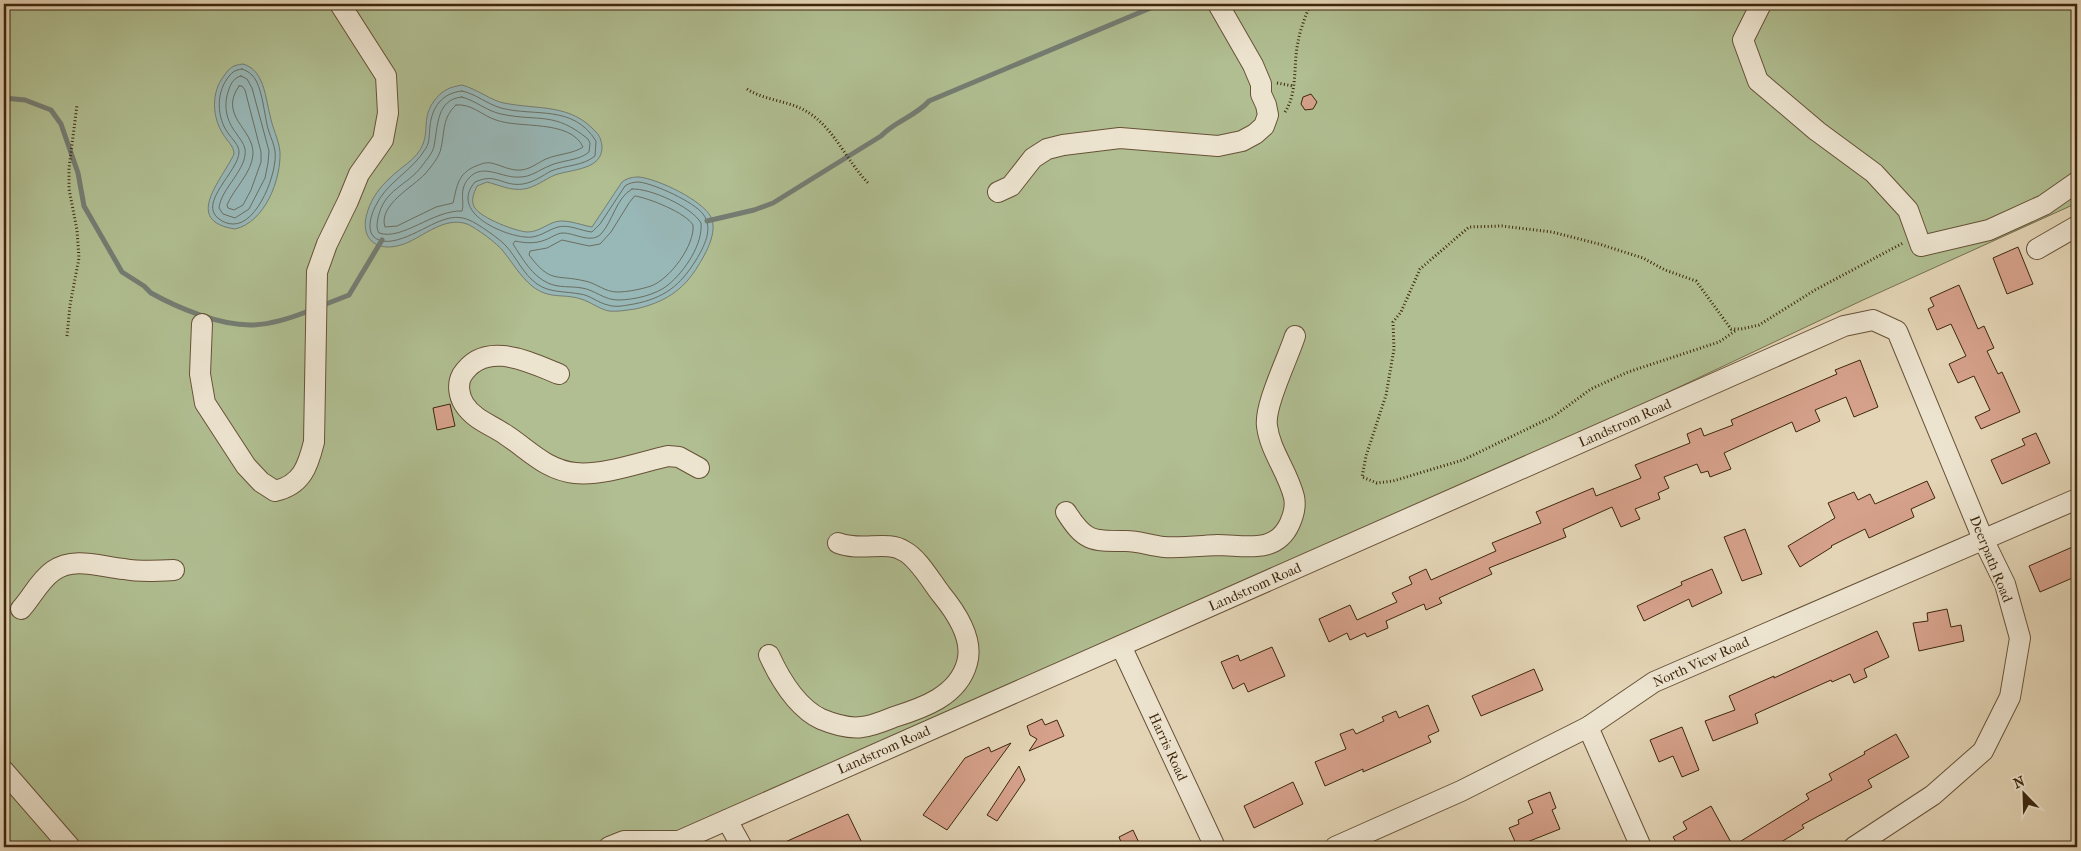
<svg xmlns="http://www.w3.org/2000/svg" width="2081" height="851" viewBox="0 0 2081 851" font-family="'IM FELL French Canon',serif">
<style>
.green{fill:#b0be91;stroke:#76724f}
.water{fill:#98b7b7;stroke:#747d73}
.lines{fill:none;stroke-linecap:round;stroke-linejoin:round}
.shore{stroke:#6a6f62;stroke-width:1}
.stream{stroke:#747d73;stroke-width:5}
.building{fill:#d6a18b;stroke:#3d270d}
.minor-casing{stroke:#675237;stroke-width:22}
.path{stroke:#3d270d;stroke-width:3;stroke-dasharray:1 2.5;stroke-linecap:butt}
.minor{stroke:#ede4d0;stroke-width:20}
.labels{text-anchor:middle;dominant-baseline:central;stroke-width:4;stroke-linejoin:round;paint-order:stroke}
.street-label{font-size:14px;fill:#3d270d;stroke:#ede4d0}
</style>
<rect width="100%" height="100%" fill="#e4d5b6"/>
<filter id="stains"><feTurbulence type="fractalNoise" baseFrequency=".004" numOctaves="4"/><feColorMatrix values="0 0 0 0 .2 0 0 0 0 .09 0 0 0 0 .02 0 0 0 .5 -.17"/></filter>
<radialGradient id="worn" r=".72"><stop offset=".6" stop-color="#630" stop-opacity="0"/><stop offset="1" stop-color="#630" stop-opacity=".3"/></radialGradient>
<path class="green" d="M4 4H2077V203L1863 300 1282 575 645 847H4Z"/>
<g class="water">
<path d="M243 64C264 70 265 96 270 115 272 127 279 140 280 152 281 180 265 222 235 229 182 221 222 180 234 154 234 146 227 141 223 134 212 117 211 92 224 76 229 68 233 65 243 64Z"/>
<path d="M462 85C477 89 492 101 504 103 538 110 570 103 596 132 600 136 601 140 602 146 603 170 572 169 555 175 545 179 536 187 524 189 511 191 499 185 487 182L477 186C474 193 470 201 475 208 481 218 517 232 528 232 540 232 550 221 561 221 572 221 581 225 592 227L622 182C627 178 633 177 639 177 658 179 702 200 711 217 718 232 706 253 698 266 683 291 663 303 635 309 626 310 618 312 609 311 599 309 591 302 581 299 562 293 550 300 532 286 520 276 512 262 503 251 498 244 475 227 467 224 444 216 423 237 404 244 376 254 358 238 368 210 372 198 380 187 389 179 400 167 417 160 423 144 429 128 422 118 434 101 442 90 450 87 462 85Z"/>
</g>
<g class="lines">
<g class="shore">
<path d="M242 69C245 70 249 72 252 75 263 86 264 117 269 132 271 138 274 144 275 151 278 171 258 225 233 224 228 224 223 222 219 219 197 203 239 171 239 152 239 145 232 139 228 133 217 118 216 94 227 79 231 73 234 70 242 69Z"/>
<path d="M241 76 247 79 252 88 269 151 268 163 265 178 249 209 235 218 223 214 219 208C221 188 248 169 245 149 244 143 239 138 236 133 226 120 223 105 229 89 231 83 235 77 241 76Z"/>
<path d="M239 86H242L245 90 261 152V162L251 190 243 205 234 210 228 208 227 205C234 188 252 173 253 154 254 129 218 116 239 86Z"/>
<path d="M462 91C476 94 487 104 501 108 535 117 573 104 596 141L595 156C583 166 566 165 551 171 542 176 534 182 523 184 502 187 497 172 475 182 449 212 502 235 525 237 538 239 547 230 558 227 569 224 581 231 592 232L600 224 625 186C629 183 634 182 639 182 655 184 694 202 703 214 714 228 704 247 696 260 680 286 664 298 634 304 626 305 617 308 608 305 598 303 590 295 580 294 564 291 550 293 537 284 523 274 517 258 506 246 500 239 477 223 469 220 460 216 451 217 443 220 426 225 389 253 373 236 367 229 371 215 375 207 386 182 412 172 426 148 430 142 429 133 430 126 432 107 442 93 462 91Z"/>
<path d="M462 97C476 101 487 111 501 114 539 122 554 111 588 139L590 143 589 152C579 161 561 160 549 166 539 170 531 177 520 177 503 179 483 162 469 178 458 190 465 202 462 211 433 210 402 241 379 233 376 228 377 224 378 218 384 189 407 186 422 166 426 160 433 153 434 146 438 127 436 99 462 97Z"/>
<path d="M456 105C471 103 483 116 496 120 520 129 570 119 583 147 573 154 557 154 546 159 537 163 531 169 521 170 510 171 501 165 491 163 486 162 481 164 476 166 458 173 457 186 453 203L436 207 397 226 385 227C378 205 413 187 425 174 431 167 440 156 441 148 445 131 442 118 456 105Z"/>
<path d="M632 189C650 188 692 207 701 223 703 244 685 271 668 285 656 295 633 300 618 300 604 300 595 290 582 288 571 286 558 288 548 283 532 276 522 258 513 244L515 241C525 243 535 244 545 240 551 238 557 233 563 233 575 233 591 244 601 234 613 221 616 198 632 189Z"/>
<path d="M635 196C649 198 686 213 693 225 695 245 670 279 651 286 642 289 628 292 617 292 605 292 596 283 585 281 555 274 551 284 529 255L530 251 547 248 562 240 589 246 600 244 611 232 629 203Z"/>
</g>
<g class="stream">
<path d="M4 98 25 100 51 110 61 124 78 173 84 206 122 272 144 286 151 293C178 308 219 325 250 325 269 325 294 317 311 310"/>
<path d="M707 221 754 210 773 203 881 136C895 121 916 116 929 101L1160 4"/>
<path d="M321 306 349 295 382 240"/>
</g>
</g>
<g class="building">
<path d="M1311 94 1317 102 1313 109 1305 110 1301 104 1303 97Z"/>
<path d="M2018 247 2033 284 2007 294 1993 258Z"/>
<path d="M1959 285 1978 329 1984 326 1994 348 1987 351 1998 374 2002 372 2020 412 1981 429 1975 417 1990 410 1974 376 1958 383 1949 364 1966 356 1951 324 1937 330 1928 309 1934 306 1930 298Z"/>
<path d="M1860 360 1878 407 1854 417 1846 397 1815 410 1820 421 1796 432 1792 422 1724 453 1731 469 1710 477 1708 471 1701 473 1697 464 1664 477 1669 488 1658 493 1660 499 1635 509 1640 519 1621 527 1612 507 1563 529 1566 537 1489 568 1492 574 1439 598 1442 603 1426 610 1424 604 1386 621 1388 628 1367 637 1365 633 1350 640 1347 633 1329 642 1319 619 1350 605 1357 620 1397 602 1392 593 1412 584 1409 577 1426 569 1431 580 1496 551 1492 543 1541 523 1536 512 1593 488 1596 496 1641 478 1635 465 1690 443 1687 434 1701 428 1704 436 1733 425 1731 420 1837 374 1835 370Z"/>
<path d="M450 404 455 426 437 430 433 408Z"/>
<path d="M2036 433 2050 463 2002 484 1991 460 2025 445 2022 439Z"/>
<path d="M1927 481 1935 498 1911 509 1914 517 1869 538 1865 529 1831 546 1832 547 1800 567 1788 546 1835 518 1828 503 1854 492 1858 500 1870 494 1875 504Z"/>
<path d="M1745 529 1762 574 1742 581 1724 537Z"/>
<path d="M2077 545V576L2040 592 2029 566Z"/>
<path d="M1712 569 1722 593 1692 607 1689 599 1644 621 1637 606 1682 585 1681 582Z"/>
<path d="M1947 609 1951 627 1961 625 1964 641 1919 651 1913 623 1928 621 1927 613Z"/>
<path d="M1877 631 1889 657 1864 669 1867 677 1854 683 1850 674 1832 682 1831 680 1755 714 1758 723 1713 741 1705 721 1735 710 1729 696 1774 676V678Z"/>
<path d="M1272 647 1285 676 1248 692 1244 683 1233 689 1221 662 1238 655 1240 661Z"/>
<path d="M1534 669 1543 690 1481 716 1472 696Z"/>
<path d="M1428 705 1439 731 1428 736 1431 742 1363 772V769L1325 786 1315 762 1346 749 1340 734 1353 729 1356 734 1384 721 1382 717 1396 711 1399 718Z"/>
<path d="M1042 719 1045 725 1057 720 1064 736 1029 751 1037 739 1030 735 1027 726Z"/>
<path d="M1682 727 1699 770 1682 777 1673 756 1659 762 1650 740Z"/>
<path d="M1896 734 1909 757 1868 780 1872 787 1802 825 1804 828 1773 847H1679L1673 837 1687 829 1683 822 1711 806 1733 846 1809 799 1806 794 1832 780 1829 774 1865 754 1864 752Z"/>
<path d="M1011 743 947 830 923 815 965 758 989 747 991 752Z"/>
<path d="M1019 766 1025 780 997 821 987 815Z"/>
<path d="M1293 782 1303 804 1254 828 1244 806Z"/>
<path d="M1550 792 1556 808 1552 810 1560 829 1517 846 1509 828 1519 824 1518 820 1533 813 1528 801Z"/>
<path d="M848 814 864 847H774Z"/>
<path d="M1133 830 1141 847H1123L1119 837Z"/>
</g>
<g class="lines">
<g class="minor-casing">
<g id="minor">
<path d="M1761 4 1743 40 1758 81 1817 131 1874 173 1908 210 1921 246 1989 230 2044 205 2077 182"/>
<path d="M998 192 1011 186 1033 158 1047 149 1063 145 1120 138 1218 146 1242 141 1255 134 1264 126 1268 115 1266 105 1261 94V84L1253 65 1218 4"/>
<path d="M2037 249 2077 226"/>
<path d="M202 324 200 374 205 403 246 466 261 482 275 491C302 485 308 466 314 442L317 272 327 244 348 201 359 174 383 140 388 113 386 76 340 4"/>
<path d="M559 374C529 362 485 339 462 375 457 384 459 396 464 404 474 420 492 425 506 435 529 450 546 470 575 473 603 476 641 462 668 456L679 457 699 468"/>
<path d="M1066 512C1085 542 1092 541 1126 541 1139 541 1151 546 1164 547 1181 548 1199 546 1217 545 1245 545 1276 555 1290 523 1294 514 1296 506 1294 497 1288 472 1270 451 1267 426 1264 406 1288 358 1295 336"/>
<path d="M21 609C32 597 39 581 53 571 74 556 101 567 124 569 140 572 157 571 174 570"/>
<path d="M1121 646 1215 847"/>
<path d="M769 655C780 679 796 707 821 719 833 724 848 729 862 727 872 726 884 721 894 717 923 708 958 696 967 663 974 639 955 611 941 594 931 581 918 558 904 551 887 540 861 552 838 543"/>
<path d="M1588 727 1641 847"/>
<path d="M4 771 70 847"/>
<path d="M727 820 742 847"/>
<path d="M609 847 624 841H679L1844 326 1873 320 1897 331 1983 539 2005 584 2020 638 2010 697 1983 751 1933 795 1854 847"/>
<path d="M1335 847 1461 791 1588 727 1654 682 2077 499"/>
</g>
</g>
<g class="path">
<path d="M1277 83 1293 86"/>
<path d="M747 89C767 102 792 100 812 115 836 132 848 163 869 184"/>
<path d="M1285 112C1298 92 1293 65 1298 42 1300 29 1306 16 1310 4"/>
<path d="M1735 331 1719 342 1628 372 1591 389 1554 416 1463 460 1393 481 1377 483 1362 477 1366 456 1386 395 1394 349 1393 322 1401 312 1420 269 1469 227 1502 226 1552 232 1599 244 1643 258 1665 270 1696 281 1731 329H1741L1759 325 1815 290 1903 243"/>
<path d="M67 336 70 305 79 258 77 230 69 189V168L77 105"/>
</g>
<use href="#minor" class="minor"/>
</g>
<g class="labels">
<g class="street-label">
<text transform="translate(1625 423) rotate(-24)">Landstrom Road</text>
<text transform="translate(1991 559) rotate(68)">Deerpath Road</text>
<text transform="translate(1255 587) rotate(-24)">Landstrom Road</text>
<text transform="translate(1701 662) rotate(-24)">North View Road</text>
<text transform="translate(1168 747) rotate(65)">Harris Road</text>
<text transform="translate(884 750) rotate(-24)">Landstrom Road</text>
</g>
</g>
<rect width="2081" height="851" fill="none" stroke="#e4d5b6" stroke-width="20"/>
<rect x="5" y="5" width="2071" height="841" fill="none" stroke="#3d270d" stroke-width="2.5"/>
<rect x="10" y="10" width="2061" height="831" fill="none" stroke="#3d270d"/>
<g transform="translate(2024 794) rotate(337)" stroke="#ede4d0" stroke-width="4" paint-order="stroke">
<path d="M0-4L9 19L0 12L-9 19Z" fill="#3d270d"/>
<text y="-8" font-size="14" font-weight="bold" text-anchor="middle" fill="#3d270d">N</text>
</g>
<rect width="100%" height="100%" filter="url(#stains)"/>
<rect width="100%" height="100%" fill="url(#worn)"/>
</svg>
